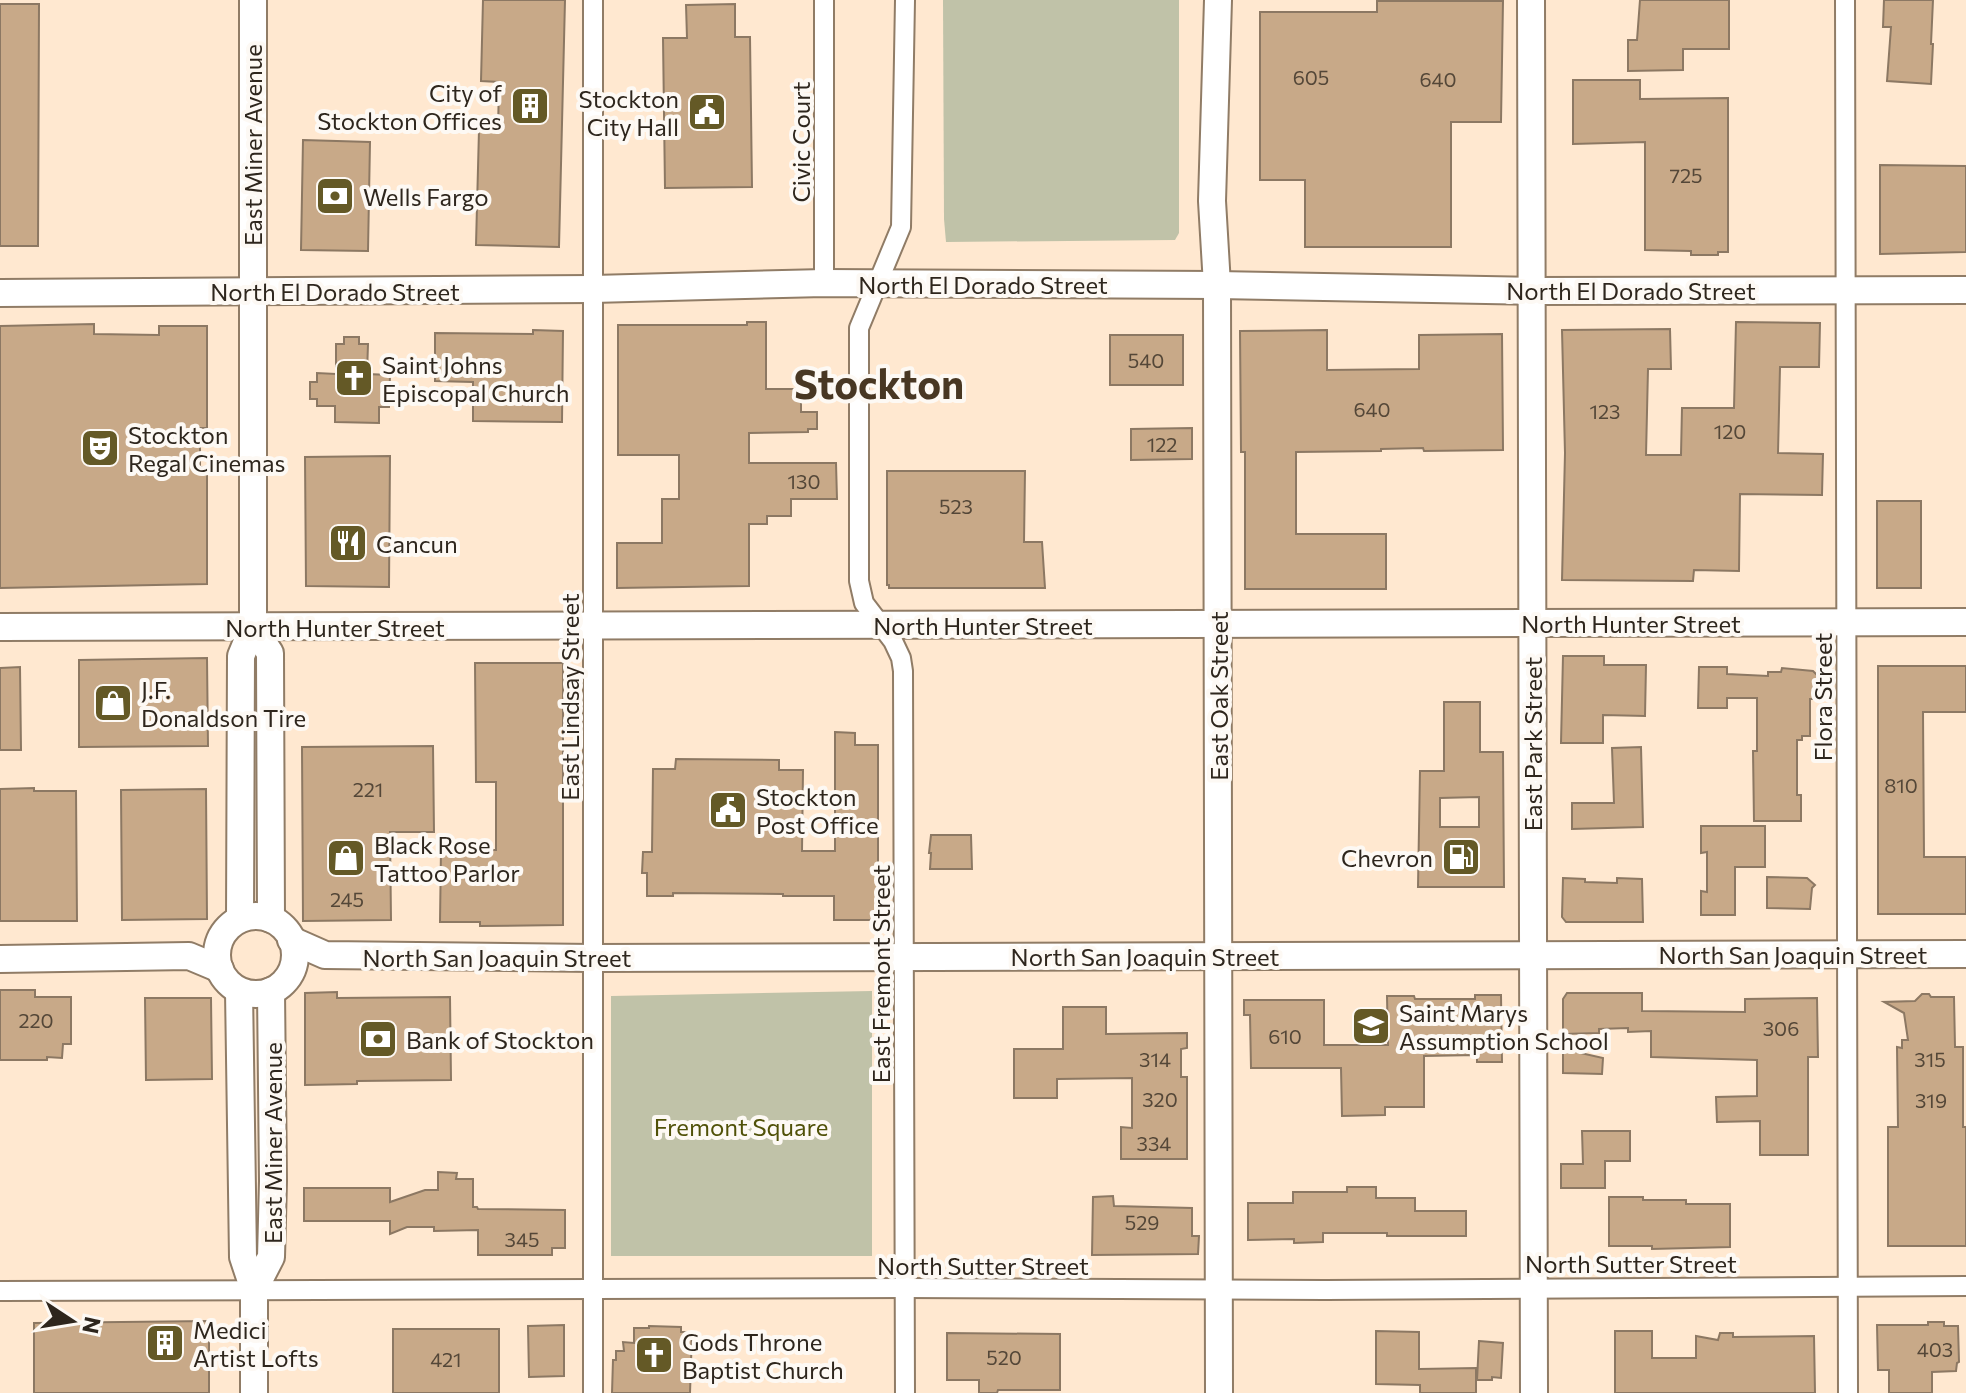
<svg xmlns="http://www.w3.org/2000/svg" width="1966" height="1393" viewBox="0 0 1966 1393" font-family="Commissioner,sans-serif">
<style>
.green{fill:#c0c2a8}
.building{fill:#c8a988;stroke:#8c7863;stroke-width:2;fill-rule:evenodd}
.lines{fill:none;stroke-linecap:round;stroke-linejoin:round}
.street-casing{stroke:#907c66;stroke-width:22}
.secondary-casing{stroke:#907c66;stroke-width:30}
.street{stroke:#fff;stroke-width:18}
.secondary{stroke:#fff;stroke-width:26}
.labels{text-anchor:middle;dominant-baseline:central;stroke-width:8;stroke-linejoin:round;paint-order:stroke}
.number-label{font-size:20px;fill:#544738}
.poi-label{font-size:24px;fill:#2e261d;stroke:#fdf9f4;text-anchor:start}
.street-label{font-size:24px;fill:#2e261d;stroke:#fdf9f4}
.park-label{font-size:24px;fill:#505108;stroke:#fdf9f4}
.town-label{font-size:40px;font-weight:bold;fill:#483723;stroke:#fdf9f4}
</style>
<rect width="100%" height="100%" fill="#ffe8d0"/>
<g class="green">
<path d="M943 0H1179V233L1175 240 946 242 944 219Z"/>
<path d="M872 991V1256H611V996Z"/>
</g>
<g class="building">
<path d="M483 0H565L559 247 476 245 479 130H498L499 82 481 81Z"/>
<path d="M1640 0H1729V49H1683V70L1628 71V40H1637Z"/>
<path d="M1884 0H1933L1931 44H1933L1931 84 1887 81 1891 27H1883Z"/>
<path d="M1377 1H1503L1501 122H1451V247H1305V180H1260V12H1377Z"/>
<path d="M0 4H39L38 246H0Z"/>
<path d="M735 4V37H750L752 187 665 188 663 38H687L686 5Z"/>
<path d="M1573 80H1640V99L1728 98V252H1718V255H1691V251L1645 250V142L1573 144Z"/>
<path d="M303 140 370 142 368 251 301 250Z"/>
<path d="M1880 165 1966 166V252L1880 254Z"/>
<path d="M747 322H766V389H801V412H817V429H808V432L749 433V463H836L837 499H791V516H767V524H749V586L617 588V543H662V499H679V455H618V325H747Z"/>
<path d="M1736 322 1820 323 1819 367H1780L1778 453 1823 454 1822 495 1740 494 1739 571 1694 570 1693 581 1562 580 1565 453 1562 330 1670 329 1671 369H1648L1646 455H1681L1682 408H1734Z"/>
<path d="M94 324V334L159 335V326H207V428H200V467H207V584L0 588V326Z"/>
<path d="M533 330 563 331 562 422 473 421V382L435 381V333L533 334Z"/>
<path d="M1327 330V370L1419 369V335L1502 334 1503 450 1424 451 1423 448 1381 449V451L1296 452V534H1386V589H1245V452H1241L1240 331Z"/>
<rect x="1110" y="335" width="73" height="50"/>
<path d="M344 337H359V344H368L367 374 390 375 389 407H379V423L335 422V406H317V399H310V382H317V373L336 374V344H344Z"/>
<path d="M1192 428V459L1131 460V429Z"/>
<path d="M390 456 389 587 306 586 305 457Z"/>
<path d="M887 471H1025L1024 542H1042L1045 588H889V585H887Z"/>
<rect x="1877" y="501" width="44" height="87"/>
<path d="M1563 656H1604V665H1646L1645 716 1603 715V743H1561Z"/>
<path d="M207 658 208 746 79 747V660Z"/>
<path d="M475 663H563V925L480 926V922H440L441 849 496 850V782H476Z"/>
<path d="M1878 666H1966V712H1923L1924 857H1966V914H1878Z"/>
<path d="M20 667 21 750H0V668Z"/>
<path d="M1699 667H1727V674L1768 676V672H1781L1782 668 1813 671 1817 675 1818 683 1813 688V699H1810V736H1802V740H1797V795H1801V821H1754L1753 751H1757V698H1727V708H1698Z"/>
<path d="M1444 702H1480V752H1503L1504 887H1418L1420 771H1444ZM1479 797V827H1440V798Z"/>
<path d="M835 732 855 733V745H878V920H834V896H783V894L673 893V896H647V873H642L643 852H652L653 769H675L676 759 779 760V770H803L802 851H835Z"/>
<path d="M433 746 434 832H390L391 920 303 921 302 747Z"/>
<path d="M1641 747 1643 827 1572 829V803H1614L1612 748Z"/>
<path d="M34 788V791H76L77 921H0V789Z"/>
<path d="M206 789 207 919 122 920 121 790Z"/>
<path d="M1701 826H1765V867H1735V915H1701V891L1707 892V852L1701 853Z"/>
<path d="M931 835H971L972 869H930L931 853H929Z"/>
<path d="M1767 877 1807 878 1815 885 1812 888 1810 909 1767 908Z"/>
<path d="M1563 878 1585 879V882L1617 883V878L1642 879 1643 922H1566L1562 917Z"/>
<path d="M0 990H35V997H71V1044H63L62 1058 47 1057V1060H0Z"/>
<path d="M337 992V998L450 997 451 1080 357 1081V1084L305 1085V993Z"/>
<path d="M1567 993H1642V1011L1745 1012V999L1817 998 1818 1057H1808V1155H1760V1121L1717 1122 1716 1097 1757 1096V1060L1651 1057V1031L1628 1032V1028L1599 1029V1033L1563 1034V999Z"/>
<path d="M1922 994H1929L1931 997H1954L1955 1047H1963V1127H1966V1246H1888V1127H1898L1897 1047 1902 1048V1040H1908L1904 1013 1884 1002 1915 1001Z"/>
<path d="M1475 995H1501L1502 1062H1477V1055L1424 1056V1107H1385V1115L1342 1116 1341 1068H1251L1250 1015H1244V1000H1324V1045H1388L1387 996H1414L1415 999H1475Z"/>
<path d="M145 998H211L212 1079 146 1080Z"/>
<path d="M1063 1007H1106V1034L1187 1033V1048L1181 1049V1077H1187V1159H1121V1127L1132 1128V1078L1057 1079V1098H1014V1049H1063Z"/>
<path d="M1563 1049 1603 1058 1602 1074 1563 1073Z"/>
<path d="M1582 1131H1630V1161H1605V1188H1561V1164H1583Z"/>
<path d="M438 1172 457 1173 456 1179H473V1207H477L478 1209 565 1210V1248H552V1255H478V1230L434 1231V1227H407L390 1234V1221H304V1188H390V1202L425 1190H438Z"/>
<path d="M1347 1187H1376V1198H1415V1211H1466V1236H1387V1233H1323V1242L1294 1243V1239L1248 1240V1203H1293V1192H1347Z"/>
<path d="M1113 1196 1114 1206 1192 1208V1236H1199L1198 1254 1092 1255 1093 1197Z"/>
<path d="M1609 1197H1643V1200H1686V1204H1730V1247L1652 1249V1246H1609Z"/>
<path d="M209 1321V1393H34V1323Z"/>
<path d="M1928 1322H1944V1326H1958L1959 1362 1957 1363 1956 1371 1932 1372V1393H1889V1370H1878L1877 1325H1928Z"/>
<path d="M564 1325V1376L529 1377 528 1326Z"/>
<path d="M649 1326 681 1327V1332H692L690 1393H612L613 1360H616V1351H624L623 1342 634 1343V1328H649Z"/>
<rect x="393" y="1329" width="106" height="64"/>
<path d="M1376 1331 1419 1332V1369L1476 1368V1393H1420V1385L1376 1384Z"/>
<path d="M1615 1331H1652V1358H1696V1336L1718 1340 1720 1333H1733V1337L1814 1336 1815 1393H1615Z"/>
<path d="M947 1333 1060 1334V1390H998L997 1393H979V1380H947Z"/>
<path d="M1479 1341 1503 1343 1501 1378 1492 1377V1380H1477Z"/>
</g>
<g class="lines">
<g class="street-casing">
<g id="street">
<path d="M1845 0 1848 1393"/>
<path d="M824 283V0"/>
<path d="M0 1291 905 1288 1326 1290 1966 1286"/>
<path d="M593 1393V0"/>
<path d="M905 1393 903 671 901 658 893 641 864 603 859 581V328L901 227 905 0"/>
</g>
</g>
<g class="secondary-casing">
<g id="secondary">
<path d="M1218 0 1212 201 1217 285 1219 1393"/>
<path d="M1531 0 1534 1393"/>
<path d="M0 293 593 289 824 283 1217 285 1533 291 1966 290"/>
<path d="M0 627 1966 622"/>
<path d="M253 627 270 653 271 919"/>
<circle cx="256" cy="955" r="39"/>
<path d="M240 919 241 656 253 627V0"/>
<path d="M291 940 325 955 593 958 1966 954"/>
<path d="M0 959 189 956 220 969"/>
<path d="M239 991 243 1257 254 1290V1393"/>
<path d="M254 1290 271 1257 273 1181 271 991"/>
</g>
</g>
<use href="#street" class="street"/>
<use href="#secondary" class="secondary"/>
</g>
<defs>
<g id="building-square" transform="scale(2)"><rect x="-9" y="-9" width="18" height="18" rx="4" fill="#645926" stroke="#fdf9f4"/><path d="M-4-6H4V6H1V3H-1V6H-4ZM-2.5-4.3h1.7v1.8h-1.7ZM.8-4.3h1.7v1.8H.8ZM-2.5-1h1.7V.8h-1.7ZM.8-1h1.7V.8H.8Z" fill="#fff"/></g>
<g id="civic-square" transform="scale(2)"><rect x="-9" y="-9" width="18" height="18" rx="4" fill="#645926" stroke="#fdf9f4"/><path d="M-.6-6.5H3V-4.5H.6V-3L4-1V1h2V6H-6V1h2V-1L-.6-3ZM-1.2 2.5V6h2.4V2.5Z" fill="#fff"/></g>
<g id="bank-square" transform="scale(2)"><rect x="-9" y="-9" width="18" height="18" rx="4" fill="#645926" stroke="#fdf9f4"/><path d="M-6-4H6V4H-6ZM0-2.3a2.3 2.3 0 1 0 0 4.6a2.3 2.3 0 1 0 0-4.6Z" fill="#fff"/></g>
<g id="church-square" transform="scale(2)"><rect x="-9" y="-9" width="18" height="18" rx="4" fill="#645926" stroke="#fdf9f4"/><path d="M-1.2-6h2.4v3.5h3.3v2.4h-3.3V6h-2.4V-.1h-3.3v-2.4h3.3Z" fill="#fff"/></g>
<g id="theatre-square" transform="scale(2)"><rect x="-9" y="-9" width="18" height="18" rx="4" fill="#645926" stroke="#fdf9f4"/><path d="M-5-5.5Q0-4 5-5.5V0Q5 5 0 6Q-5 5-5 0ZM-3.3-2.5H-1v1.5H-3.3ZM1-2.5H3.3v1.5H1ZM-2.8 1Q0 5.5 2.8 1Z" fill="#fff"/></g>
<g id="restaurant-square" transform="scale(2)"><rect x="-9" y="-9" width="18" height="18" rx="4" fill="#645926" stroke="#fdf9f4"/><path d="M-5-6h1v4h1v-4h1v4h1v-4h1v5L-1.5 .5V6h-2V.5L-5-1ZM5-6V6H3V1.5H1.5Q1.5-4 5-6Z" fill="#fff"/></g>
<g id="shop-square" transform="scale(2)"><rect x="-9" y="-9" width="18" height="18" rx="4" fill="#645926" stroke="#fdf9f4"/><path d="M-5-2.5h2.3a2.7 3.5 0 0 1 5.4 0H5L5.5 6h-11ZM-1.5-2.5h3a1.5 2.3 0 0 0-3 0Z" fill="#fff"/></g>
<g id="fuel-square" transform="scale(2)"><rect x="-9" y="-9" width="18" height="18" rx="4" fill="#645926" stroke="#fdf9f4"/><path d="M-5.5-6h7V0h2V4h1.3V-2.5L3-4.5l.8-.8L6-3V5H2.5V1h-1V6h-7ZM-4.2-4.7v3.2H.2V-4.7Z" fill="#fff"/></g>
<g id="school-square" transform="scale(2)"><rect x="-9" y="-9" width="18" height="18" rx="4" fill="#645926" stroke="#fdf9f4"/><path d="M0-5L7-2L0 1L-7-2ZM-4 1L0 2.5L4 1V4Q0 6-4 4Z" fill="#fff"/></g>
</defs>
<g fill-rule="evenodd">
<use href="#building-square" x="530" y="106"/>
<use href="#civic-square" x="707" y="112"/>
<use href="#bank-square" x="335" y="196"/>
<use href="#church-square" x="354" y="378"/>
<use href="#theatre-square" x="100" y="448"/>
<use href="#restaurant-square" x="348" y="543"/>
<use href="#shop-square" x="113" y="703"/>
<use href="#civic-square" x="728" y="810"/>
<use href="#fuel-square" x="1461" y="857"/>
<use href="#shop-square" x="346" y="858"/>
<use href="#school-square" x="1371" y="1026"/>
<use href="#bank-square" x="378" y="1039"/>
<use href="#building-square" x="165" y="1343"/>
<use href="#church-square" x="654" y="1355"/>
</g>
<g class="labels">
<g class="number-label">
<text x="1311" y="77">605</text>
<text x="1438" y="79">640</text>
<text x="1686" y="175">725</text>
<text x="1146" y="360">540</text>
<text x="1372" y="409">640</text>
<text x="1605" y="411">123</text>
<text x="1730" y="431">120</text>
<text x="1162" y="444">122</text>
<text x="804" y="481">130</text>
<text x="956" y="506">523</text>
<text x="1901" y="785">810</text>
<text x="368" y="789">221</text>
<text x="347" y="899">245</text>
<text x="36" y="1020">220</text>
<text x="1781" y="1028">306</text>
<text x="1285" y="1036">610</text>
<text x="1155" y="1059">314</text>
<text x="1930" y="1059">315</text>
<text x="1160" y="1099">320</text>
<text x="1931" y="1100">319</text>
<text x="1154" y="1143">334</text>
<text x="1142" y="1222">529</text>
<text x="522" y="1239">345</text>
<text x="1935" y="1349">403</text>
<text x="1004" y="1357">520</text>
<text x="446" y="1359">421</text>
</g>
<g class="poi-label">
<text x="502" y="92" text-anchor="end">City of<tspan x="502" dy="28">Stockton Offices</tspan></text>
<text x="679" y="98" text-anchor="end">Stockton<tspan x="679" dy="28">City Hall</tspan></text>
<text x="363" y="196">Wells Fargo</text>
<text x="382" y="364">Saint Johns<tspan x="382" dy="28">Episcopal Church</tspan></text>
<text x="128" y="434">Stockton<tspan x="128" dy="28">Regal Cinemas</tspan></text>
<text x="376" y="543">Cancun</text>
<text x="141" y="689">J.F.<tspan x="141" dy="28">Donaldson Tire</tspan></text>
<text x="756" y="796">Stockton<tspan x="756" dy="28">Post Office</tspan></text>
<text x="374" y="844">Black Rose<tspan x="374" dy="28">Tattoo Parlor</tspan></text>
<text x="1433" y="857" text-anchor="end">Chevron</text>
<text x="1399" y="1012">Saint Marys<tspan x="1399" dy="28">Assumption School</tspan></text>
<text x="406" y="1039">Bank of Stockton</text>
<text x="193" y="1329">Medici<tspan x="193" dy="28">Artist Lofts</tspan></text>
<text x="682" y="1341">Gods Throne<tspan x="682" dy="28">Baptist Church</tspan></text>
</g>
<g class="street-label">
<text transform="translate(800 142) rotate(-90)">Civic Court</text>
<text transform="translate(252 145) rotate(-90)">East Miner Avenue</text>
<text x="983" y="284">North El Dorado Street</text>
<text x="1631" y="290">North El Dorado Street</text>
<text x="335" y="291">North El Dorado Street</text>
<text x="1631" y="623">North Hunter Street</text>
<text x="983" y="625">North Hunter Street</text>
<text x="335" y="627">North Hunter Street</text>
<text transform="translate(1218 696) rotate(-90)">East Oak Street</text>
<text transform="translate(569 697) rotate(-90)">East Lindsay Street</text>
<text transform="translate(1822 697) rotate(-90)">Flora Street</text>
<text transform="translate(1532 744) rotate(-90)">East Park Street</text>
<text x="1793" y="954">North San Joaquin Street</text>
<text x="1145" y="956">North San Joaquin Street</text>
<text x="497" y="957">North San Joaquin Street</text>
<text transform="translate(880 974) rotate(-90)">East Fremont Street</text>
<text transform="translate(272 1143) rotate(-90)">East Miner Avenue</text>
<text x="1631" y="1263">North Sutter Street</text>
<text x="983" y="1265">North Sutter Street</text>
</g>
<g class="park-label">
<text x="741" y="1126">Fremont Square</text>
</g>
<g class="town-label">
<text x="879" y="382">Stockton</text>
</g>
</g>
<g transform="translate(72 1321) rotate(102)" stroke="#fdf9f4" stroke-width="6" paint-order="stroke">
<path d="M0-6L14 30L0 20L-14 30Z" fill="#2e261d"/>
<text y="-12" font-size="22" font-weight="bold" text-anchor="middle" fill="#2e261d">N</text>
</g>
</svg>
